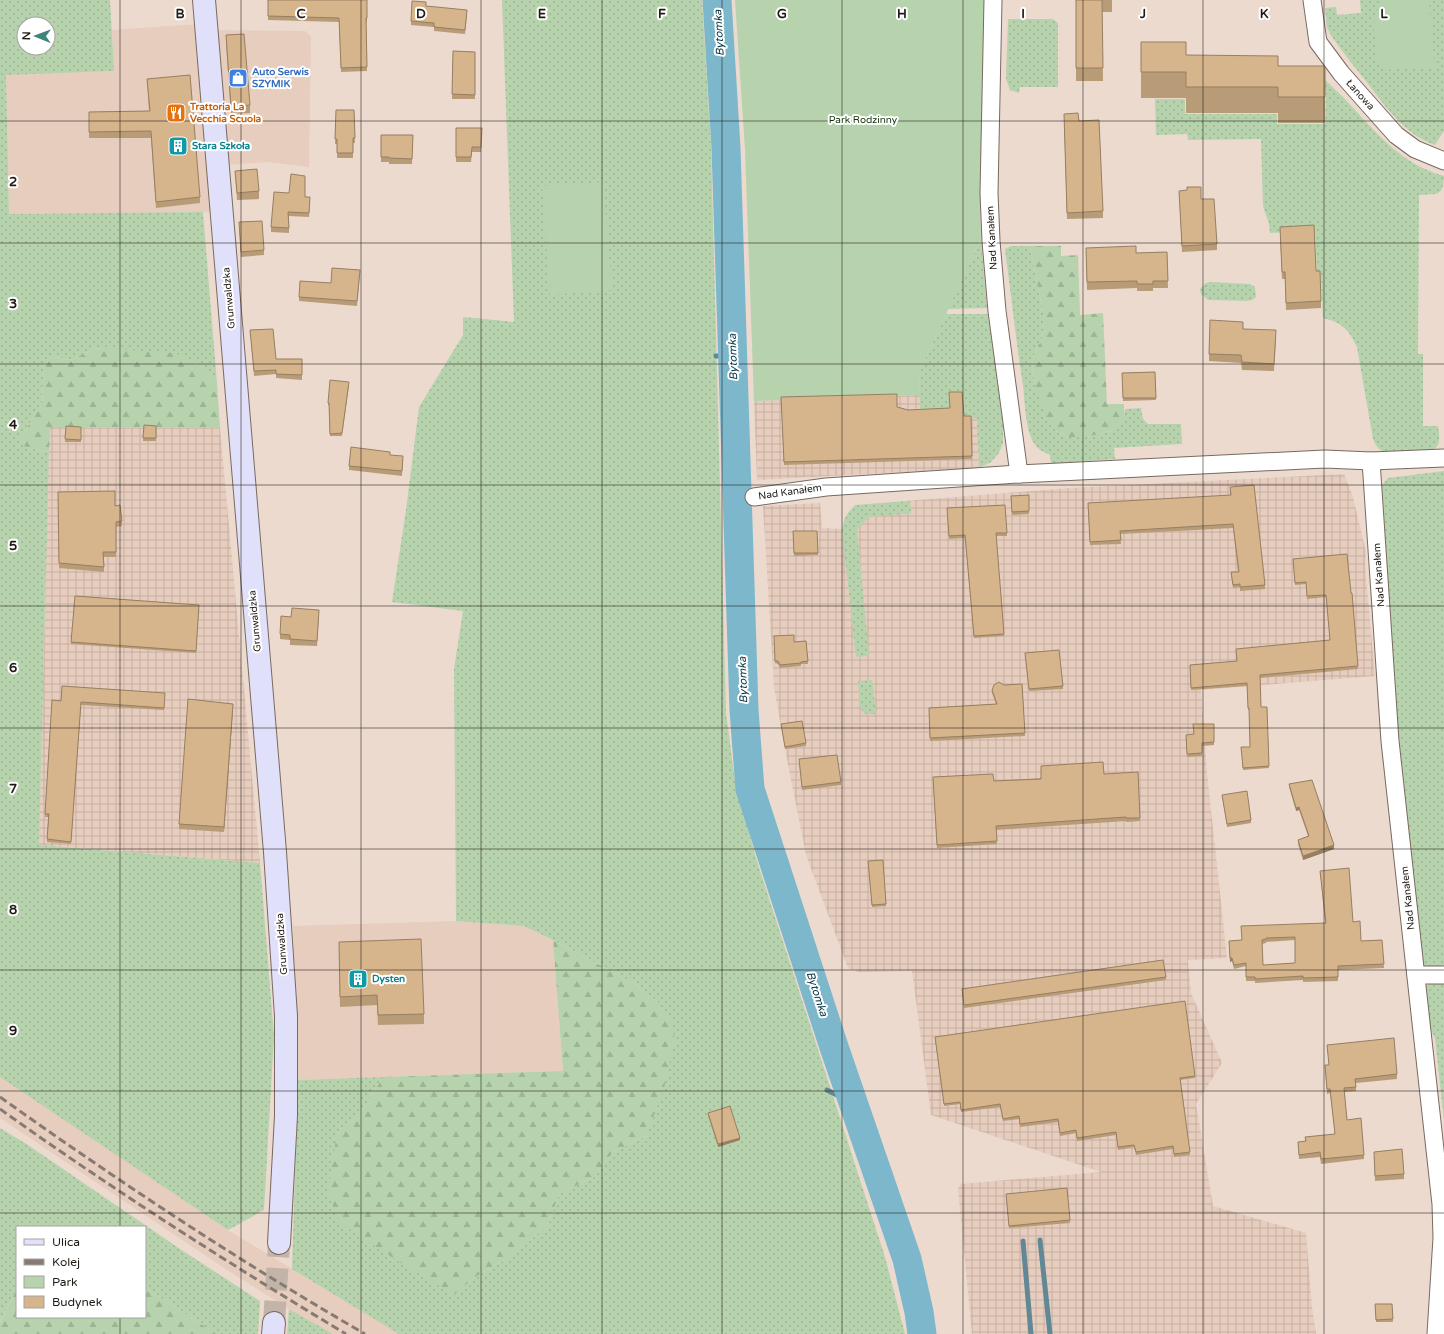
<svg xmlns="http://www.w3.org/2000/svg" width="1444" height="1334" viewBox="0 0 1444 1334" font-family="'Varela Round',sans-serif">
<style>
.built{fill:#e6cdbe}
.industrial{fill:url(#industrial-grid)}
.grass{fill:url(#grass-dots);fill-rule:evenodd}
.forest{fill:url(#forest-firs)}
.park{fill:#b6d3ad}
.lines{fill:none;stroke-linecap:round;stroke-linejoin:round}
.stream{stroke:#618894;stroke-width:5}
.river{stroke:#7db7cb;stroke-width:29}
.secondary-tunnel{stroke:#c3b4aa;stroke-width:22;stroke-dasharray:22 11;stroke-linecap:butt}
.street-casing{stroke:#79695f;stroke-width:19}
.secondary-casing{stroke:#79695f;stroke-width:24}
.street{stroke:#fff;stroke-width:17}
.secondary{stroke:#e1e0fa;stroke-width:22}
.rail{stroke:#867a72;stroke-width:3;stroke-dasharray:8 4;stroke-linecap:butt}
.wall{fill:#b89c78;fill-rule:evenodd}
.shaded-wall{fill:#967f62}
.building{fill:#d6b58c;stroke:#967f62;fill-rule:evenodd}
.grid{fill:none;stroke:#201a15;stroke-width:1;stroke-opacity:0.55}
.labels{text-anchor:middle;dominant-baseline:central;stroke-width:4;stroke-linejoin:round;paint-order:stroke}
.shop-label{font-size:10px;font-weight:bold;fill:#366cbe;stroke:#fff;text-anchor:start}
.street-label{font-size:10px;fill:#201a15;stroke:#fff}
.food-label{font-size:10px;font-weight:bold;fill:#c56008;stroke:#fff;text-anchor:start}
.park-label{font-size:10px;fill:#143207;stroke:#fff}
.culture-label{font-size:10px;font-weight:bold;fill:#0d838f;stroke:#fff;text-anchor:start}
.water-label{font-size:11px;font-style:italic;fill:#003644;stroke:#fff}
.grid-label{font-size:13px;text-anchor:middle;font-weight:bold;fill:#201a15;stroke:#fff;stroke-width:4;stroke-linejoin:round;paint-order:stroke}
</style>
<defs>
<pattern id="industrial-grid" width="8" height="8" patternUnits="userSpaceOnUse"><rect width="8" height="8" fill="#e6cdbe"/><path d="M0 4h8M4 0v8" fill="none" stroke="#c5afa2"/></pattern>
<pattern id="grass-dots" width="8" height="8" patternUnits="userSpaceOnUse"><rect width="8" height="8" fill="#b6d3ad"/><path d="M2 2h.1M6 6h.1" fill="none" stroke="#9cb594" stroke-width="1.8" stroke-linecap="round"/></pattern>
<pattern id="forest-firs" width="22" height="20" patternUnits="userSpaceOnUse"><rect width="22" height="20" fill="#b6d3ad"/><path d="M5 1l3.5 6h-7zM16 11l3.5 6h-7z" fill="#9cb594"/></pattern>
</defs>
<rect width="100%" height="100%" fill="#ecdacf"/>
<g class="built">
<path d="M199 24 214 212 9 214 6 74 114 71 112 30Z"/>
<path d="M214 30 305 31 311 36 309 167 266 162 227 165Z"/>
<path d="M456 921 524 926 553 940 563 1071 298 1080 293 926Z"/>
<path d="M0 1077 228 1230 399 1334H333L289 1309 224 1268 0 1118Z"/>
</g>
<g class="industrial">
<path d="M920 395V412L936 419 978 418 979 468 757 480 754 401Z"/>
<path d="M49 427 220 428 260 863 39 845Z"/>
<path d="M1344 474 1353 497 1366 552 1365 566 1375 676 1201 690 1207 773 1227 958 1188 960 1191 993 1222 1063 1196 1104 1213 1206 1306 1233 1312 1307 1316 1334H972L958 1189 961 1184 1101 1172 931 1115 912 971 858 972 848 968 806 855 785 749 774 687 763 506 820 503 822 528 845 529 867 504 1070 488Z"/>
</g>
<g class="grass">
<path d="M0 0H110L114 71 6 75 9 214 203 212 217 383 193 361 97 348 70 360 56 357 44 360 42 403 21 438 25 447 49 452 39 845 260 863 274 1036 264 1210 228 1230 0 1077ZM24 24H48V48H24Z"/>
<path d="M502 0H702L711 145 726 713 736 788 757 861 885 1257 905 1334H399L292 1269 298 1080 383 1077 364 1108 337 1133 454 1294 472 1279 514 1254 548 1225 559 1194 594 1177 613 1152 646 1136 658 1002 635 984 553 940 524 926 456 921 454 669 463 611 392 602 406 510 419 407 463 335V317L514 322Z"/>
<path d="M1360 0H1444V131L1435 145C1404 134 1385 106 1366 81 1354 67 1343 52 1332 37L1327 28 1325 8 1336 7 1337 15 1361 13Z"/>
<path d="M1008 19H1053L1058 23V87H1020L1019 93 1010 90 1006 79Z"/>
<path d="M1314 69C1324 79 1335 89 1345 99 1375 131 1400 164 1444 176 1443 198 1437 193 1419 195L1418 354H1423V426H1438C1439 435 1442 446 1432 450 1421 451 1392 455 1382 451 1377 448 1375 444 1373 439L1357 347C1348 329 1343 323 1323 318L1321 276H1317L1315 231 1270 233 1269 224 1263 206 1261 139 1188 140 1187 134 1156 135 1155 99H1185V114H1277V124H1325L1326 91H1309Z"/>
<path d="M981 239 987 308 948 309Z"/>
<path d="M1011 246H1030L1044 318 1042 339 1035 352 1032 366 1035 383 1056 431 1068 437H1087L1111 431 1120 423 1124 415 1125 409 1141 408 1143 419 1148 424H1181L1182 444 1114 448 1115 459 1058 463H1051L1050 455C1042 452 1036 448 1032 440 1025 424 1025 403 1023 386 1016 340 1011 295 1005 249Z"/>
<path d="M1211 282 1250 284 1255 287 1256 297 1252 300 1247 301 1208 300 1201 294 1200 289 1206 283Z"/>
<path d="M946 314H988L1003 420V443L999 453 991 462 979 468 977 418 955 419 920 412 919 372Z"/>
<path d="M1444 471V970L1428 968 1423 965 1403 821 1381 486 1388 478Z"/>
<path d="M910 501 911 513 869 517 857 530 869 656 856 657 842 530C843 520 847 513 855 505Z"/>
<path d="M872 680 876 714H864L860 706 858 681Z"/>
<path d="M1444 982V1121L1435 1038 1425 1019V987L1430 983Z"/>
<path d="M0 1128 28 1145 183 1251 260 1301 258 1334H217L145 1288V1227H61L59 1226 58 1227H17V1288L0 1322Z"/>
<path d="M289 1309 333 1334H287Z"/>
</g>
<g class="forest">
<path d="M1030 246H1061V256L1078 255 1080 315 1103 313 1107 404H1124V415L1120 423 1111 431 1087 437H1068L1056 431 1046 417 1035 383 1032 366 1035 352 1042 339 1044 318Z"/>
<path d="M97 348 175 353 193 361 217 383 220 428 50 427 49 452 25 447 21 438 42 403 44 360 56 357 70 360Z"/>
<path d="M553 940 635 984 658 1002 671 1021 675 1041 663 1092 646 1136 613 1152 594 1177 559 1194 548 1225 514 1254 472 1279 454 1295 390 1256 339 1222 328 1191 337 1133 364 1108 383 1077 563 1071Z"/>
<path d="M17 1288V1317H145V1288L217 1334H0V1323Z"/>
</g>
<g class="park">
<path d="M735 0H985L983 145 980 206 981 239 919 372 920 395 754 401 745 149Z"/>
<path d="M1384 0H1429L1435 67 1383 70 1377 62 1373 18Z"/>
<path d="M603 182 612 290 550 295 542 186Z"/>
</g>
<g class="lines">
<g class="stream">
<path d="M716 356H733"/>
<path d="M827 1090 853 1103"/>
<path d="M1040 1240 1050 1334"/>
<path d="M1023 1241 1031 1334"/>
</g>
<path class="river" d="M717 0 726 148 744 710 750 789 834 1047 907 1259 919 1312 922 1334"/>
<path class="secondary-tunnel" d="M274 1323 279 1243"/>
<g class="street-casing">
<g id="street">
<path d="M993 0 989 193 991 241 997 311 1019 474"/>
<path d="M1312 0 1318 42 1341 73 1396 135 1415 149 1444 161"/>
<path d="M1371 461 1390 741 1441 1204 1442 1238 1436 1334"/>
<path d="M754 497 826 487 1019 474 1325 459 1371 461 1444 458"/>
<path d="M1416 975H1444"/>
</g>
</g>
<g class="secondary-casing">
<g id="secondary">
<path d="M204 0 275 852 286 1016V1116L279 1243"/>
<path d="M273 1334 274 1323"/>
</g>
</g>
<use href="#street" class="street"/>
<use href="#secondary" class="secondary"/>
<g class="rail">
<path d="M0 1097C118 1181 239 1261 365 1334"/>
<path d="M0 1109C112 1189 228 1263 346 1334"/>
</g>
</g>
<g class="wall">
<path d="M268 0H367V22H366L367 71 341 72 339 22 268 20Z"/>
<path d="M1076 0H1112V12H1102L1103 81H1076Z"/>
<path d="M467 14 465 34 434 31V27L411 25V21Z"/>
<path d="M226 35 250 105V113L231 114 226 43Z"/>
<path d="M1141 42 1186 55 1278 66H1325V123H1278V113H1186V98H1141Z"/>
<path d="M453 51 475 52V99H452Z"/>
<path d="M147 79 200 197V203L156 208 151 138H89V112L149 111Z"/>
<path d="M336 110H354L355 143H353V158H337V144H335Z"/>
<path d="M1064 121H1079L1103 211V218L1067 219Z"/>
<path d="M456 128H482L481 152H472L471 162H456Z"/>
<path d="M381 135H413L412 164H389V162H381Z"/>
<path d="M235 171 259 191V199L237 200Z"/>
<path d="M1179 191 1201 199 1217 244V250L1182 252Z"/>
<path d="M305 197 310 201 309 217 289 216V233L271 232V227Z"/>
<path d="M239 222 264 250V255L241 257Z"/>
<path d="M1280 234 1316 271 1321 301V308L1286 310 1285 279H1282Z"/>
<path d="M1167 252 1168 288H1153V291H1137V288L1087 290 1086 255Z"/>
<path d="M360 274 357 306 299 301V297L331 283Z"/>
<path d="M1243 329 1276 338 1274 371 1242 370 1241 363 1209 361V354Z"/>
<path d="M250 330 276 359H302V380L276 378V374L254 376Z"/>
<path d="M1155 372 1156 400 1123 401 1122 373Z"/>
<path d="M349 385 342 436H330L329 405H328V403Z"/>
<path d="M781 397 897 407 908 410 964 416H971L972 459 784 465Z"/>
<path d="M144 425 156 426V441H143Z"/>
<path d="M66 426 81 427V442H65Z"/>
<path d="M390 455 403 460 402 476 349 470V466Z"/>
<path d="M1230 487 1265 585V589L1240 591V587L1233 588 1231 572H1238L1233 528 1120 534 1121 544 1090 545 1088 507 1230 495Z"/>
<path d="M58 492 115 506 122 521V526L116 527V557H104V572L59 568Z"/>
<path d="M1029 495V514L1012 515 1011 496Z"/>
<path d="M1005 505 1007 536H996L1004 636 974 638 965 538 949 539 947 508Z"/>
<path d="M793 531H817L818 555 794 556Z"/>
<path d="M1347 554 1358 669 1260 678 1261 707 1269 768 1243 770 1241 747H1250L1249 710H1248L1247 686 1191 690 1190 665 1236 661 1330 640 1326 597 1307 599 1306 584 1295 585 1293 559Z"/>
<path d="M75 596 199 605 196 653 71 644Z"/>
<path d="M319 615 317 646 290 645V640L280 639V634Z"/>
<path d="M774 636 794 642 806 641 808 664H801V666L780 668 778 664 775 663Z"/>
<path d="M1025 655 1063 686V689L1029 691Z"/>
<path d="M1022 684 1025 736 930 741 929 708 996 704 992 693V690L1004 685Z"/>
<path d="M165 693 164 710 81 705 71 844 47 842 48 817H45V814L61 701Z"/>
<path d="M233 709 224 832 179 829V824Z"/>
<path d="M781 724 806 743V746L785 749Z"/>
<path d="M1214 724V745L1202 746V756L1187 757 1186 735 1194 734Z"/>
<path d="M799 759 841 782V785L802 790Z"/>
<path d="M1138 772 1140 821 1126 822V821L996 830 997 844 937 848 933 781H994Z"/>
<path d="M1289 784 1334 849 1303 860 1298 844V840L1308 836 1299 810 1296 811 1289 787Z"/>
<path d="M1222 795 1251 820V823L1227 827Z"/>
<path d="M883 860 886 906 872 907 868 861Z"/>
<path d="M1320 871 1353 922 1361 941 1382 940 1384 968 1338 970V981L1303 982V980L1255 983V981H1246V966L1234 969 1232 961 1230 962 1229 941 1241 940 1325 923ZM1295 940V963L1263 965 1262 944 1266 943V942Z"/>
<path d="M339 942 424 1014V1024L378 1025 377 1005 340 1007Z"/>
<path d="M1166 977V980L964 1008 962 992V989Z"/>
<path d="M935 1037 1195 1076V1078L1180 1080 1190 1155 1174 1157 1173 1149 1136 1155 1134 1147 1118 1150 1116 1135 1077 1141 1076 1133 1060 1136 1058 1122 1020 1127 1019 1119 1003 1121 1000 1107 961 1112 960 1104 944 1106Z"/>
<path d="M1327 1045 1397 1074V1079L1356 1083V1091L1344 1092 1347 1120 1364 1155V1159L1321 1164 1320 1157 1299 1159 1298 1142H1305V1137L1335 1134 1330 1093 1327 1094 1325 1070V1065H1329Z"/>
<path d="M708 1113 740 1140 718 1147 708 1116Z"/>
<path d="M1374 1152 1404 1174V1179L1375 1181Z"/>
<path d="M1067 1188 1070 1223 1009 1228 1006 1196Z"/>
<path d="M1375 1304H1392L1393 1322H1376Z"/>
</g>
<g class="shaded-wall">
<path d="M233 704V709L224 832V827Z"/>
<path d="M1299 807V810L1296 811V808Z"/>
<path d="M1334 845V849L1303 860V856Z"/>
<path d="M1230 958H1232V961L1230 962Z"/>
<path d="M740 1138V1140L718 1147V1144Z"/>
</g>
<g class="building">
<path d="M268 0H367V18H366L367 67 341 68 339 18 268 16Z"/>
<path d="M1076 0H1102L1103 68H1076Z"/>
<path d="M412 1 426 2V6L467 10 465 30 434 27V23L411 21Z"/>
<path d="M244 34 250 105 231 107 226 35Z"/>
<path d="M1141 42H1186V55L1278 56V66H1325V97H1278V87H1186V72H1141Z"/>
<path d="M453 51 475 52V95L452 94Z"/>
<path d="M190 75 200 197 156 202 151 131 89 132V112L150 111 147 79Z"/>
<path d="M336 110H354L355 138H353V153H337V139H335Z"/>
<path d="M1078 113 1079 121 1099 120 1103 211 1067 213 1064 114Z"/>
<path d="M456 128H482L481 147H472L471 157H456Z"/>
<path d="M381 135H413L412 159 389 158V157H381Z"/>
<path d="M257 169 259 191 237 193 235 171Z"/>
<path d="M291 174 305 176V197H310L309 213 288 212 289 228 271 227 274 192 289 193Z"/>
<path d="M1187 187H1201V199H1214L1217 244 1182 246 1179 191 1187 190Z"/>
<path d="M262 221 264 250 241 252 239 222Z"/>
<path d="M1314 225 1316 271H1320L1321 301 1286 303 1285 272H1282L1280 227Z"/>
<path d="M1136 246V253L1167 252 1168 281H1153V284H1137V281L1087 282 1086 248Z"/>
<path d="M332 268 360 270 357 301 299 297 300 281 331 283Z"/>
<path d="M1210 320 1243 322V329L1276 330 1274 364 1242 362 1241 355 1209 354Z"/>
<path d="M273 329 276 359H302V375L276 374V370L254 371 250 330Z"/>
<path d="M1155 372 1156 398H1123L1122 373Z"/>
<path d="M330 380 349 382 342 433 330 434 329 403H328Z"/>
<path d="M949 392H962L964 416H971L972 456 784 462 781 397 897 394V407L908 410 950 408Z"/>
<path d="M144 425 156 426V438H143Z"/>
<path d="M66 426 81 427V440L65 439Z"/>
<path d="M351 447 390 452V455L403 456 402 471 349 466Z"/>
<path d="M1254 485 1265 585 1240 587V584L1233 585 1231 572H1239L1233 524 1120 531 1121 540 1090 542 1088 503 1231 495 1230 487Z"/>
<path d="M115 491V506L120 505 122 521 116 522V552H103L104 567 59 563 58 492Z"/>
<path d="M1029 495V511L1012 512 1011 496Z"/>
<path d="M1005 505 1007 533H996L1004 634 974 636 965 535 949 536 947 508Z"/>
<path d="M793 531H817L818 553H794Z"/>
<path d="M1347 554 1351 593H1352L1358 666 1260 675 1261 707H1267L1269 766 1243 768 1241 747H1250L1249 708H1248L1247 683 1191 688 1190 665 1237 661 1236 649 1330 640 1326 595 1307 596 1306 582 1295 583 1293 559Z"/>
<path d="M75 596 199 605 196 651 71 642Z"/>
<path d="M292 608 319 610 317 641 290 639V635L280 634 281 616 291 617Z"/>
<path d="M794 635V642L806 641 808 661 801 662V663L780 665 778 661H775L774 636Z"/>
<path d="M1059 650 1063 686 1029 689 1025 653Z"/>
<path d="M999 682 1004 685 1022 684 1025 733 930 738 929 708 997 704 992 690 994 685Z"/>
<path d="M62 686 165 693 164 708 81 702 71 842 47 839 49 814H45L52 700 61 701Z"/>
<path d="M188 699 233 704 224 827 179 824Z"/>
<path d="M802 721 806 743 785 747 781 724Z"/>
<path d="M1193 724H1214V742L1202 743V753L1187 754 1186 735 1194 734Z"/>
<path d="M837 755 841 782 802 787 799 759Z"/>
<path d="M1103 762 1104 774 1138 772 1140 818H1126V817L996 826 997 841 937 845 933 777 993 774 994 781 1041 779V766Z"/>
<path d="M1312 780 1334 845 1303 856 1298 840 1309 836 1299 807 1296 808 1289 784Z"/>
<path d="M1247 791 1251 820 1227 824 1222 795Z"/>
<path d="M883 860 886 904 872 905 868 861Z"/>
<path d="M1349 868 1353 922 1360 921 1361 941 1382 940 1384 964 1338 966V977L1303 978V976L1255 979V977H1246V963L1234 965 1232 958H1230L1229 941 1242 940 1241 926 1326 923 1320 871ZM1295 937V963L1263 965 1262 940 1266 939V938Z"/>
<path d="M421 939 424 1014 378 1015 377 995 340 997 339 942Z"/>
<path d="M1163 960 1166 977 964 1005 962 989Z"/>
<path d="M1185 1001 1195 1076 1180 1078 1190 1152 1174 1154 1173 1146 1136 1152 1134 1145 1118 1147 1116 1132 1077 1138 1076 1130 1060 1133 1058 1119 1020 1124 1019 1116 1003 1119 1000 1104 961 1110 960 1102 944 1104 935 1037Z"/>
<path d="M1394 1038 1397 1074 1355 1079 1356 1087 1344 1088 1347 1120 1361 1118 1364 1155 1321 1159 1320 1152 1299 1155 1298 1142 1306 1141 1305 1137 1335 1134 1330 1089H1327L1325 1065H1329L1327 1045Z"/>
<path d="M730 1106 740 1138 718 1144 708 1113Z"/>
<path d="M1402 1149 1404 1174 1375 1176 1374 1152Z"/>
<path d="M1067 1188 1070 1220 1009 1226 1006 1194Z"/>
<path d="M1375 1304H1392L1393 1319 1376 1320Z"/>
</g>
<path class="grid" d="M120 0V1227M241 0V1334M361 0V1334M481 0V1334M602 0V1334M722 0V1334M842 0V1334M963 0V1334M1083 0V1334M1203 0V1334M1324 0V1334M0 121H1444M0 243H1444M0 364H1444M0 485H1444M0 606H1444M0 728H1444M0 849H1444M0 970H1444M0 1091H1444M0 1213H1444M120 1317V1334"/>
<defs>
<g id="shop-square" transform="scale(1)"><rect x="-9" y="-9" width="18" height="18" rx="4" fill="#3f7fe0" stroke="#fff"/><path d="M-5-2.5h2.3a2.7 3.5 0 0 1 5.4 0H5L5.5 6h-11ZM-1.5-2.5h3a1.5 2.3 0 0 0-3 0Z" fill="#fff"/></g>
<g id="restaurant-square" transform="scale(1)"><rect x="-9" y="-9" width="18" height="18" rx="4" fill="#e8710a" stroke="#fff"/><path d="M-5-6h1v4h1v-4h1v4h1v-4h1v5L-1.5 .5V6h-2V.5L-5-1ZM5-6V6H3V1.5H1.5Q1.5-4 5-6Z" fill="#fff"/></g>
<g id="building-square" transform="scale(1)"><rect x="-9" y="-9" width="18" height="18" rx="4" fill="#0f9aa8" stroke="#fff"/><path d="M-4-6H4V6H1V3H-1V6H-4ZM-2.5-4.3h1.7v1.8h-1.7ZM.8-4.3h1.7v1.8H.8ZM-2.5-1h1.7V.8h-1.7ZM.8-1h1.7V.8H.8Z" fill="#fff"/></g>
</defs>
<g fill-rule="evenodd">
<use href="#shop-square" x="238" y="78"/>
<use href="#restaurant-square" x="176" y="113"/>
<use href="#building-square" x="178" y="146"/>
<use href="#building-square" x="358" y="979"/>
</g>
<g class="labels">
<g class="shop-label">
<text x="252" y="72">Auto Serwis<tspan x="252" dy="12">SZYMIK</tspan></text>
</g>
<g class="street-label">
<text transform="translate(1360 95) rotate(48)">Łanowa</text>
<text transform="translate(992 238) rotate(-93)">Nad Kanałem</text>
<text transform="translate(229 298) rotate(-95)">Grunwaldzka</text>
<text transform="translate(790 492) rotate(-8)">Nad Kanałem</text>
<text transform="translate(1379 575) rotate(-94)">Nad Kanałem</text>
<text transform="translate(255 621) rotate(-95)">Grunwaldzka</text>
<text transform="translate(1408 898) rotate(-96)">Nad Kanałem</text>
<text transform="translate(282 944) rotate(-94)">Grunwaldzka</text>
</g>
<g class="food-label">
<text x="190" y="107">Trattoria La<tspan x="190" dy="12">Vecchia Scuola</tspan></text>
</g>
<g class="park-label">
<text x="863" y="120">Park Rodzinny</text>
</g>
<g class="culture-label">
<text x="192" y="146">Stara Szkoła</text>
<text x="372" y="979">Dysten</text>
</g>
<g class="water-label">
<text transform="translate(719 33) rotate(-93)">Bytomka</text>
<text transform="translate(733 357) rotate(-92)">Bytomka</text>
<text transform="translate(743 680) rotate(-92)">Bytomka</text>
<text transform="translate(817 994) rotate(72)">Bytomka</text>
</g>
</g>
<g class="grid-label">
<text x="180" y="18">B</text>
<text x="301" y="18">C</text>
<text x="421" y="18">D</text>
<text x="542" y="18">E</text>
<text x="662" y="18">F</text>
<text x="782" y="18">G</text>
<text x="902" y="18">H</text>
<text x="1023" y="18">I</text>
<text x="1143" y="18">J</text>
<text x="1264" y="18">K</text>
<text x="1384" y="18">L</text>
<text x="13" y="186">2</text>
<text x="13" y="308">3</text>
<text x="13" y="429">4</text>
<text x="13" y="550">5</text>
<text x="13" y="672">6</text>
<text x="13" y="793">7</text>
<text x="13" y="914">8</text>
<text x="13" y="1035">9</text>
</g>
<rect x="16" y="1226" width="130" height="92" fill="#ffffff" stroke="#a6a3a1"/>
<rect x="24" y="1239" width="20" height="6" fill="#e1e0fa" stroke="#a6a3a1"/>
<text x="52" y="1246" font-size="12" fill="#201a15">Ulica</text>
<rect x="24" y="1259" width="20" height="6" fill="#867a72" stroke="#a6a3a1"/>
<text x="52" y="1266" font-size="12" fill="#201a15">Kolej</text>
<rect x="24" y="1276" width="20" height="12" fill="#b6d3ad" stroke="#a6a3a1"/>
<text x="52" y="1286" font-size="12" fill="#201a15">Park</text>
<rect x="24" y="1296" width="20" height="12" fill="#d6b58c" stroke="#a6a3a1"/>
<text x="52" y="1306" font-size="12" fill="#201a15">Budynek</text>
<g transform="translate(36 36) rotate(271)"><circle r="19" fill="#ffffff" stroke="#a6a3a1"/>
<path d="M0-3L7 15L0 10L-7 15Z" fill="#40857c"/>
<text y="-6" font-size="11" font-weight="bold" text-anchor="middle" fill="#201a15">N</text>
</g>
</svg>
